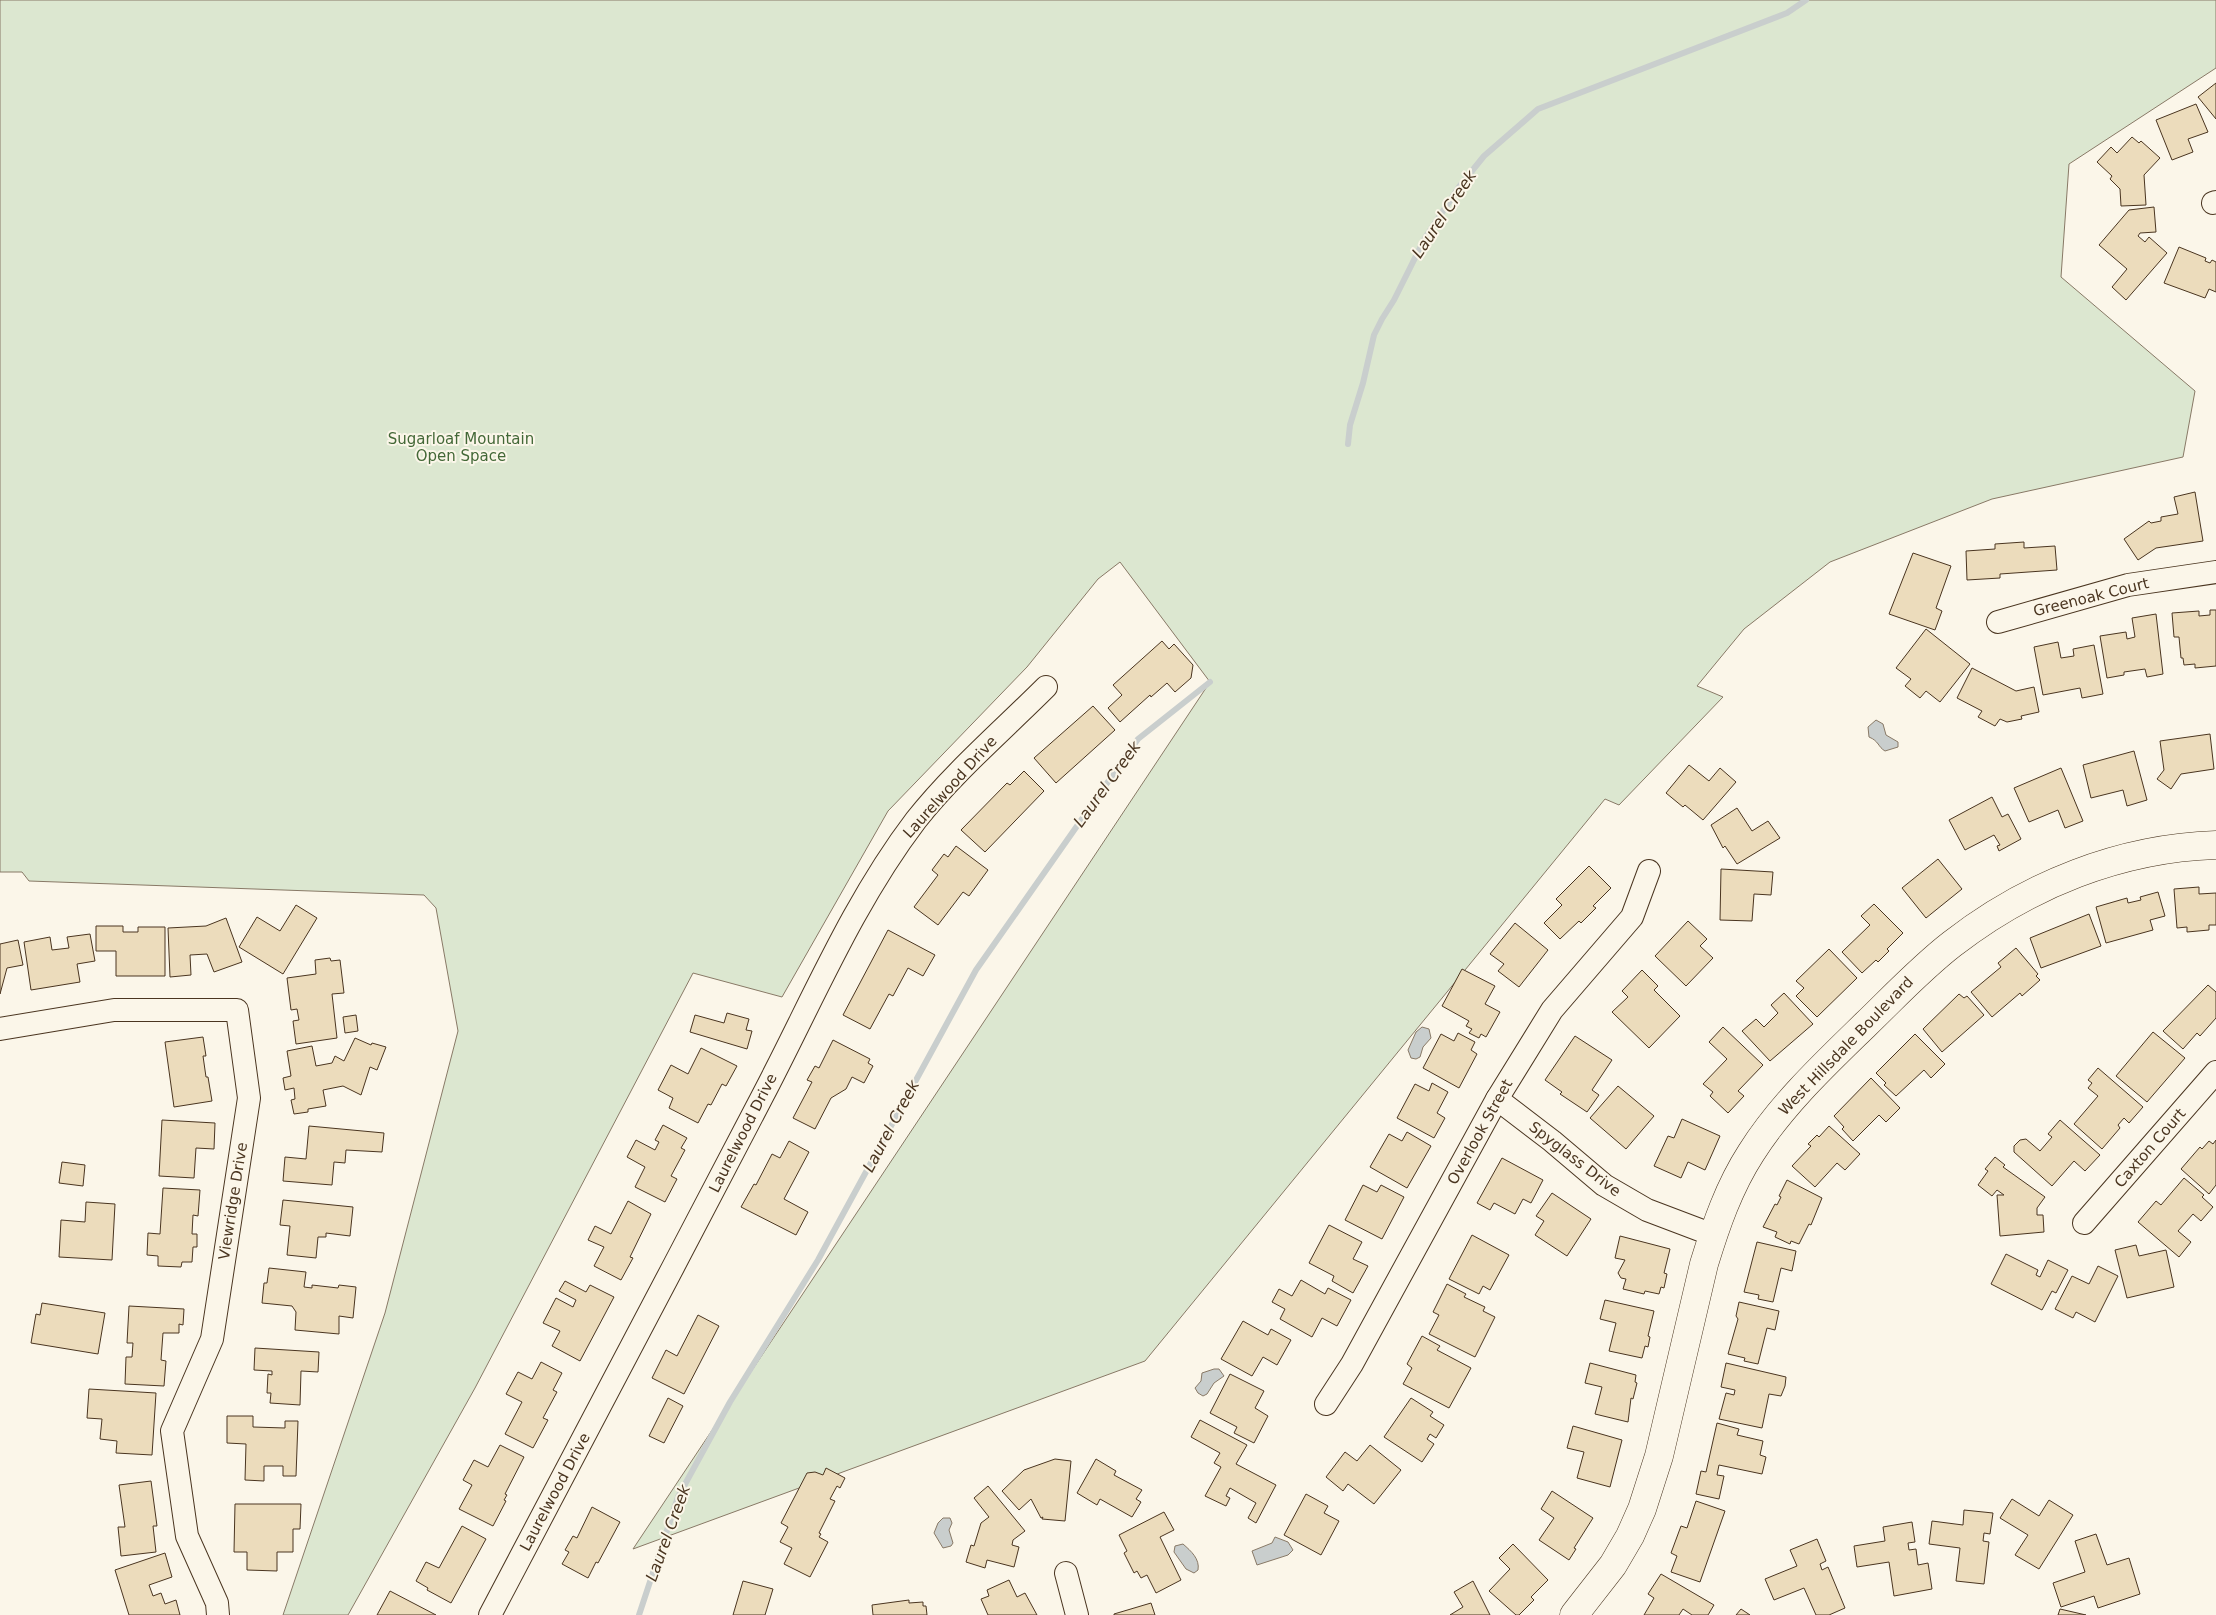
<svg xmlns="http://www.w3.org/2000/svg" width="2216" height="1615" viewBox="0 0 2216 1615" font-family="'DejaVu Sans',sans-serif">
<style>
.green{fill:#dce7d0;stroke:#887966}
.water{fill:#c9cecd;stroke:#887966}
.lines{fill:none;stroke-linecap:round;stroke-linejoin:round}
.stream{stroke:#c9cecd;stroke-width:6}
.building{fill:#ecdcbc;stroke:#4a3520}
.minor-casing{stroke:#4a3520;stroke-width:24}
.major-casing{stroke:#4a3520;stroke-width:29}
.minor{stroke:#fbf6e9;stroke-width:22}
.major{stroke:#fbf6e9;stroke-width:28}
.labels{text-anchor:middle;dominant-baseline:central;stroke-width:4;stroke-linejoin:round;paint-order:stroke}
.park-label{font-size:15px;fill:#436837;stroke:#fbf6e9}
.street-label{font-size:15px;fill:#4a3520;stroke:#fbf6e9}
.water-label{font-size:16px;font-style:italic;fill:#4a3520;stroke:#fbf6e9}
</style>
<rect width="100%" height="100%" fill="#fbf6e9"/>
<path class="green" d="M0 0H2216V68L2069 164 2061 277 2195 391 2183 457 1992 499 1830 562 1744 629 1697 686 1723 697 1619 805 1605 799 1145 1361 633 1549 1210 682 1120 562 1098 579 1027 667 888 811 782 997 693 973 475 1388 348 1615H283L385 1313 458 1031 436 908 424 895 29 881 22 872H0Z"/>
<g class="water">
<path d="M1876 720 1883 724 1886 735 1898 742V747L1885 751C1878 747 1879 741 1869 737L1868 727Z"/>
<path d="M1422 1027 1429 1029 1431 1038 1423 1047 1420 1057 1416 1059 1411 1058 1408 1050 1416 1032Z"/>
<path d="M1214 1369H1219L1224 1376 1214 1383 1207 1394 1203 1396 1198 1393 1195 1388 1201 1381 1202 1373Z"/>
<path d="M943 1518H950L952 1523 949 1530 953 1543 951 1546 943 1548 934 1533 938 1523Z"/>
<path d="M1275 1537 1288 1542 1293 1550 1288 1555 1257 1565 1252 1551 1272 1543Z"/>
<path d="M1183 1544C1191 1551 1200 1559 1198 1570L1194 1573 1186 1569 1174 1552 1175 1546Z"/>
</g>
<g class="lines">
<g class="stream">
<path d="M1348 444 1350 425 1363 383 1374 335 1382 319 1394 300 1425 238 1459 187 1484 156 1538 109 1787 13 1806 0"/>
<path d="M639 1615 678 1497 730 1402 818 1260 976 970 1138 739 1210 682"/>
</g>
</g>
<g class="building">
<path d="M2216 83V119L2198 97Z"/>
<path d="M2196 104 2208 132 2188 139 2193 152 2172 160 2156 120Z"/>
<path d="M2132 137 2139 143 2141 141 2160 158 2144 175 2146 205 2121 206 2120 189 2110 179 2112 176 2097 162 2111 147 2117 153Z"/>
<path d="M2154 207 2156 232 2140 233 2138 236 2145 242 2149 237 2167 253 2126 300 2112 287 2127 269 2099 245 2129 210Z"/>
<path d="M2179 247 2206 258 2205 261 2210 263 2212 260 2216 262V292L2209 289 2205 298 2164 283Z"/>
<path d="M2195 492 2203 541 2156 548 2138 560 2124 539 2149 521 2151 523 2161 521V517L2178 514 2174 497Z"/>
<path d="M2024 542V548L2055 546 2057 570 2000 574V578L1967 580 1966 551 1995 549V544Z"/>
<path d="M1913 553 1951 566 1936 608 1942 611 1935 630 1889 614Z"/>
<path d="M2210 610H2216V666L2195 668V664L2184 665 2183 658H2181L2179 637H2174L2172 613 2199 611V616L2210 615Z"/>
<path d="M2156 614 2163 674 2147 677 2145 669 2124 672V675L2107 678 2100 636 2126 632 2127 639 2135 637 2132 618Z"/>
<path d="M1926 629 1970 664 1940 702 1926 691 1920 698 1905 686 1911 679 1896 668Z"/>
<path d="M1162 641 1169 649 1174 644 1193 665 1191 678 1175 692 1167 683 1151 697 1150 695 1120 722 1108 708 1122 695 1113 685Z"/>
<path d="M2058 642 2061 658 2074 656 2073 649 2094 645 2103 694 2082 698 2080 688 2043 695 2034 647Z"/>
<path d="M1972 668 2016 691 2034 687 2039 712 2021 716 2022 719 2007 722 2000 719 1995 726 1978 717 1982 711 1957 698Z"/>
<path d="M1093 706 1115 730 1056 783 1034 758Z"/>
<path d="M2210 734 2214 769 2181 774 2171 789 2157 779 2164 770 2160 741Z"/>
<path d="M2134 751 2147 800 2127 806 2123 790 2091 798 2083 765Z"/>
<path d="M1689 765 1709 781 1720 768 1736 782 1703 820 1685 805 1683 807 1666 793Z"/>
<path d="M2061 768 2083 821 2065 828 2058 810 2029 822 2014 788Z"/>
<path d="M1024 771 1044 791 985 852 961 830 1007 783 1010 785Z"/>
<path d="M1992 797 2002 817 2008 814 2021 839 1999 851 1997 846 2000 845 1994 835 1965 850 1949 820Z"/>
<path d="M1737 808 1752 831 1768 821 1780 838 1737 864 1725 846 1723 848 1711 825Z"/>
<path d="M956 846 988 870 969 896 963 892 938 925 914 907 938 875 932 870 944 854 948 857Z"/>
<path d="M1938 859 1962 889 1926 918 1902 888Z"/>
<path d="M1589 866 1611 888 1593 906 1596 908 1581 923 1579 921 1560 939 1544 923 1562 905 1556 899Z"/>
<path d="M1721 869 1773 872 1771 895 1754 894 1752 921 1720 920Z"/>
<path d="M2199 887V894L2216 893V925H2209V930L2187 932V927L2177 928 2174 889Z"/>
<path d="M2158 892 2165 916 2150 920 2153 930 2106 943 2096 907 2127 898 2128 903 2141 900 2140 897Z"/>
<path d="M1874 904 1903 933 1887 949 1889 951 1878 962 1876 960 1862 973 1842 952 1870 925 1861 916Z"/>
<path d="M296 905 317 918 283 974 239 947 257 917 280 931Z"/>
<path d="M2089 914 2101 946 2041 968 2030 938Z"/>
<path d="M226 918 242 962 214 972 207 954 190 955 191 975 170 977 168 928 206 926Z"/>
<path d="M1688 921 1707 939 1700 946 1713 958 1686 986 1655 956Z"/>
<path d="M1515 923 1548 950 1519 987 1498 971 1504 964 1490 954Z"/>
<path d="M96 926H123V932H138V927H165V976H116V951H96Z"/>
<path d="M888 930 935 955 923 976 908 968 893 996 889 994 870 1029 843 1015Z"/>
<path d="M90 934 95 961 77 964 80 982 31 990 24 942 50 937 52 950 69 948 67 937Z"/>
<path d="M18 940 23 965 7 968 0 994V944Z"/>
<path d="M2016 948 2038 974 2036 976 2040 980 2022 996 2020 993 1992 1017 1971 992 2001 967 1998 963Z"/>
<path d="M1829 949 1857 978 1817 1017 1796 996 1804 988 1796 981Z"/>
<path d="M330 958 331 961 340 960 344 993 332 994 337 1038 296 1044 293 1021 299 1020 297 1009 291 1010 287 978 316 974 315 960Z"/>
<path d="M1462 969 1495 986 1485 1004 1500 1012 1486 1037 1481 1034 1479 1038 1469 1033 1472 1029 1466 1026 1469 1021 1442 1006Z"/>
<path d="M1642 970 1658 986 1654 990 1680 1016 1649 1048 1612 1012 1628 997 1622 991Z"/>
<path d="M2208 985 2216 992V1018L2200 1036 2197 1033 2183 1049 2163 1031Z"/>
<path d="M1784 993 1813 1024 1770 1061 1742 1031 1756 1019 1764 1027 1778 1013 1771 1005Z"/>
<path d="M1959 994 1964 998 1967 996 1984 1015 1942 1052 1923 1029Z"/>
<path d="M727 1013 749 1019 746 1030 752 1031 747 1049 690 1032 695 1015 724 1023Z"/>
<path d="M356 1015 358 1031 345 1033 343 1017Z"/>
<path d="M1723 1027 1763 1065 1738 1091 1744 1096 1728 1113 1710 1096 1713 1092 1703 1084 1727 1059 1709 1042Z"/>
<path d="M2153 1032 2185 1058 2147 1102 2116 1076Z"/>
<path d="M1458 1033 1475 1042 1471 1050 1477 1054 1459 1088 1423 1068 1441 1034 1454 1041Z"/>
<path d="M1915 1034 1945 1064 1931 1078 1924 1070 1896 1096 1884 1085 1886 1083 1876 1073Z"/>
<path d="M1575 1036 1612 1060 1592 1090 1599 1095 1587 1112 1560 1094 1562 1092 1545 1080Z"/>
<path d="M203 1037 206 1056H203L206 1077H208L212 1101 174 1107 165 1042Z"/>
<path d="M355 1038 371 1045 372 1043 386 1047 377 1070 370 1067 361 1095 343 1086 323 1090 326 1106 308 1109V1112L294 1114 291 1100 295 1099 294 1088 285 1090 283 1078 291 1076 287 1051 312 1046 316 1066 332 1063 335 1056 344 1061Z"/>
<path d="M833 1040 870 1059 868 1063 873 1066 864 1083 852 1077 846 1089 831 1098 815 1129 793 1118 812 1082 807 1080 815 1066 819 1068Z"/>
<path d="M701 1048 737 1066 726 1086 722 1084 711 1105 708 1104 698 1123 669 1108 673 1098 658 1090 671 1065 688 1074Z"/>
<path d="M2098 1068 2143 1107 2129 1123 2124 1118 2118 1125 2120 1128 2102 1149 2074 1124 2098 1096 2088 1088 2092 1083 2088 1080Z"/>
<path d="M1871 1078 1900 1108 1886 1122 1879 1115 1853 1141 1842 1129 1844 1127 1834 1116Z"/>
<path d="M1432 1083 1448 1092 1437 1113 1445 1118 1434 1138 1397 1118 1415 1084 1429 1091Z"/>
<path d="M1618 1086 1654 1116 1626 1149 1590 1118Z"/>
<path d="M1682 1119 1720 1136 1705 1170 1688 1162 1681 1178 1654 1166 1668 1136 1674 1138Z"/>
<path d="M162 1120 215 1123 214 1149 196 1148 194 1178 159 1176Z"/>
<path d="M2060 1120 2100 1155 2085 1171 2074 1161 2052 1186 2014 1152V1146L2020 1140 2026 1139 2040 1151 2052 1137 2048 1134Z"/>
<path d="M663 1125 687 1138 681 1148 685 1150 671 1176 677 1179 665 1202 635 1187 645 1167 627 1157 636 1140 655 1150 659 1142 655 1140Z"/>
<path d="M309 1126 384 1133 382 1152 346 1150 345 1163 334 1162 332 1185 283 1181 285 1157 306 1159Z"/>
<path d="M1829 1126 1860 1154 1845 1170 1837 1163 1815 1187 1792 1166 1811 1146 1808 1144 1817 1135 1819 1137Z"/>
<path d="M1407 1132 1431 1146 1407 1188 1370 1167 1389 1134 1402 1141Z"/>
<path d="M2216 1140V1185L2209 1194 2181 1169 2200 1147 2202 1149 2209 1141 2213 1144Z"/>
<path d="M789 1141 809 1152 784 1199 808 1212 796 1235 741 1207 754 1184 756 1185 772 1154 780 1158Z"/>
<path d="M1995 1157 2005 1165 2003 1167 2045 1197 2037 1208V1215H2043L2044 1232 2000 1236 1997 1195H2004L1997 1190 1992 1196 1978 1185 1988 1171 1985 1169Z"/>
<path d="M1502 1158 1543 1180 1531 1203 1523 1199 1515 1214 1494 1203 1490 1210 1477 1203Z"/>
<path d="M62 1162 85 1165 83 1186 59 1183Z"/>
<path d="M2184 1178 2204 1195 2202 1197 2213 1207 2201 1221 2193 1214 2178 1231 2191 1242 2179 1257 2138 1222 2156 1201 2161 1205Z"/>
<path d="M1787 1180 1822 1198 1811 1225 1809 1224 1799 1244 1791 1241 1790 1244 1775 1237 1777 1232 1763 1227 1775 1204 1777 1205 1781 1197 1779 1196Z"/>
<path d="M1363 1185 1377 1192 1381 1185 1404 1197 1382 1239 1345 1220Z"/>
<path d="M163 1188 200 1190 198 1216 193 1215 192 1234H197V1247H193L192 1262H182L181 1267 158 1266V1256L147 1255 148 1233 160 1234Z"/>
<path d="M1552 1193 1591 1219 1567 1256 1535 1235 1544 1221 1536 1216Z"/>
<path d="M283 1200 353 1207 350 1236 326 1233V1237H318L316 1258 287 1255 290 1226 280 1225Z"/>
<path d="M628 1201 651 1214 630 1257 633 1258 621 1280 594 1266 604 1247 588 1240 595 1226 611 1234Z"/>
<path d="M86 1202 115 1204 112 1260 59 1257 61 1220 85 1222Z"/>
<path d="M1329 1225 1362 1242 1353 1259 1368 1266 1353 1293 1332 1281 1334 1276 1309 1263Z"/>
<path d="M1472 1235 1509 1255 1490 1290 1483 1286 1479 1294 1449 1279Z"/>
<path d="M1620 1236 1670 1249 1664 1273 1667 1274 1664 1288 1661 1287 1659 1294 1645 1291 1644 1294 1623 1289 1626 1279 1621 1278 1618 1273 1625 1260 1615 1258Z"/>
<path d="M1757 1242 1796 1251 1792 1271 1781 1268 1773 1302 1758 1299 1759 1295 1744 1292Z"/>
<path d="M2136 1245 2139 1256 2166 1250 2174 1287 2127 1298 2115 1250Z"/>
<path d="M2006 1254 2038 1270 2036 1275 2040 1277 2048 1260 2068 1270 2056 1293 2052 1291 2042 1310 1991 1284Z"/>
<path d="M2098 1266 2118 1276 2095 1322 2076 1312 2073 1318 2055 1309 2072 1276 2089 1284Z"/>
<path d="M269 1268 306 1272 304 1287 312 1288V1285L338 1288 339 1285 356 1287 353 1318 339 1316V1334L295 1330 296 1312 292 1306 262 1303 264 1283H267Z"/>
<path d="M1301 1280 1325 1294 1328 1288 1351 1300 1337 1326 1322 1318 1312 1337 1280 1319 1285 1309 1272 1302 1279 1289 1292 1296Z"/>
<path d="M565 1281 586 1292 590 1285 614 1297 580 1361 552 1346 560 1331 543 1323 556 1298 573 1307 576 1300 559 1291Z"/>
<path d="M1447 1284 1466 1294 1464 1297 1485 1307 1483 1311 1495 1317 1475 1357 1429 1334 1439 1315 1433 1312Z"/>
<path d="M1605 1300 1654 1311 1648 1336 1650 1337 1648 1347 1645 1346 1642 1358 1609 1351 1616 1323 1600 1319Z"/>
<path d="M1739 1302 1779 1311 1775 1330 1767 1328 1758 1364 1744 1361 1745 1358 1728 1354 1738 1319 1736 1316Z"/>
<path d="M42 1303 105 1313 98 1354 31 1343 36 1314 40 1315Z"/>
<path d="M129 1306 184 1309 183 1325 179 1324V1333H163L161 1360 166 1361 164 1386 125 1384 126 1357H132L133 1343H127Z"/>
<path d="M698 1315 719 1326 684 1394 652 1378 666 1350 677 1356Z"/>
<path d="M1243 1321 1268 1335 1271 1329 1291 1340 1277 1365 1263 1357 1252 1376 1221 1359Z"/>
<path d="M1422 1336 1440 1346 1437 1350 1471 1368 1449 1408 1403 1384 1412 1368 1407 1364Z"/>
<path d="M255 1348 319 1352 318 1372 301 1371 300 1405 270 1403 271 1393H267L268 1374 272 1375V1371L254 1370Z"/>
<path d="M541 1362 562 1373 553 1390 557 1392 543 1418 548 1420 533 1448 505 1434 522 1402 506 1394 518 1372 532 1379Z"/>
<path d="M1590 1363 1636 1375 1635 1382 1637 1383 1633 1399 1631 1398 1628 1422 1595 1414 1602 1387 1585 1383Z"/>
<path d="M1726 1363 1786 1377 1785 1386 1781 1396 1769 1394 1762 1428 1719 1419 1726 1393 1734 1395 1735 1390 1721 1387Z"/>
<path d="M1230 1374 1264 1391 1255 1408 1268 1416 1254 1443 1234 1433 1237 1427 1210 1413Z"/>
<path d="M89 1389 156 1393 152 1455 116 1453 117 1441 100 1439 102 1419 87 1418Z"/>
<path d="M668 1398 683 1406 664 1443 649 1436Z"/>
<path d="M1411 1398 1433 1412 1430 1416 1444 1425 1436 1438 1430 1434 1427 1439 1434 1444 1422 1462 1384 1437Z"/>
<path d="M227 1416H253V1427L285 1428V1421H298L296 1476H283V1466H264V1481L245 1480 246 1444 227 1443Z"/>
<path d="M1200 1420 1247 1445 1236 1464 1276 1485 1256 1523 1248 1518 1256 1503 1230 1488 1226 1496 1230 1498 1226 1506 1205 1496 1221 1467 1214 1463 1220 1453 1191 1437Z"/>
<path d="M1717 1423 1739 1429 1737 1435 1763 1441 1760 1455 1766 1457 1762 1474 1719 1465 1717 1475 1724 1476 1719 1499 1696 1494 1701 1471 1706 1472Z"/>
<path d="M1573 1426 1622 1440 1610 1487 1577 1478 1584 1452 1567 1448Z"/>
<path d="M500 1445 524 1457 505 1494 507 1495 504 1500 506 1501 493 1526 459 1509 472 1485 463 1480 474 1460 488 1467Z"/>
<path d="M1370 1445 1401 1470 1374 1504 1348 1484 1343 1491 1326 1477 1345 1452 1357 1461Z"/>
<path d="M1055 1459 1071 1461 1065 1521 1042 1519 1043 1517 1041 1518 1031 1499 1019 1510 1002 1491 1024 1470Z"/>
<path d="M1096 1459 1116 1471 1114 1475 1142 1490 1136 1499 1141 1502 1132 1517 1100 1499 1097 1505 1077 1493Z"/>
<path d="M826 1468 845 1478 840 1488 837 1486 830 1499 835 1501 819 1533 821 1534 819 1537 828 1542 810 1577 784 1564 792 1548 780 1542 788 1527 781 1523 807 1473 815 1472 823 1475Z"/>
<path d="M151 1481 157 1526H153L156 1552 121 1556 118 1527H125L119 1485Z"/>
<path d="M988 1486 1025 1531 1013 1540 1012 1545 1019 1547 1014 1567 987 1560 985 1568 966 1562 971 1545 974 1546 981 1523 989 1517 974 1498Z"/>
<path d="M1552 1491 1593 1518 1574 1548 1576 1549 1569 1560 1539 1540 1554 1518 1541 1509Z"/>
<path d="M1306 1494 1328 1506 1324 1513 1339 1521 1321 1555 1284 1535Z"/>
<path d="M2012 1499 2039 1516 2049 1500 2073 1515 2039 1569 2015 1555 2028 1535 2000 1518Z"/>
<path d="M1696 1501 1725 1511 1700 1582 1671 1572 1677 1556 1671 1553 1681 1526 1687 1528Z"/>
<path d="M235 1504H301L300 1529H293V1552H277V1571L247 1570V1552H234Z"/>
<path d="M592 1507 620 1522 598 1563 596 1562 588 1578 562 1564 569 1552 565 1550 573 1536 577 1538Z"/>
<path d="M1964 1510 1993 1513 1990 1534 1984 1533 1983 1541 1989 1542 1984 1584 1956 1581 1960 1548 1929 1544 1932 1521 1963 1525Z"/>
<path d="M1164 1512 1174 1530 1160 1537 1181 1580 1156 1593 1147 1575 1141 1578 1137 1571 1134 1573 1124 1553 1127 1551 1119 1535Z"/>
<path d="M1912 1522 1915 1542 1908 1543 1909 1550 1916 1549 1918 1565 1928 1563 1932 1589 1894 1596 1889 1562 1857 1567 1854 1546 1885 1541 1883 1527Z"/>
<path d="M462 1526 486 1539 451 1603 427 1590 428 1588 416 1581 426 1562 439 1568Z"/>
<path d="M2096 1534 2107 1565 2129 1558 2140 1594 2098 1608 2094 1596 2061 1607 2053 1583 2085 1572 2075 1541Z"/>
<path d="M1817 1539 1826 1561 1820 1564 1822 1570 1828 1567 1845 1608 1829 1615H1816L1804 1588 1774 1600 1765 1579 1797 1566 1790 1550Z"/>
<path d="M1513 1544 1548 1580 1531 1597 1534 1600 1519 1615H1516L1489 1591 1510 1569 1499 1558Z"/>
<path d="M165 1553 172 1577 149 1585 153 1596 161 1593 165 1604 176 1600 180 1615H129L115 1570Z"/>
<path d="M1661 1574 1714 1605 1708 1615H1692L1683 1609 1679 1615H1644L1654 1598 1648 1594Z"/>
<path d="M1009 1580 1017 1597 1025 1593 1037 1615H988L981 1599 989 1596 987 1590Z"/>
<path d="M743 1581 773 1589 765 1615H733Z"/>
<path d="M1473 1581 1490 1615H1450L1463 1607 1454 1592Z"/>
<path d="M390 1591 436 1615H377Z"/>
<path d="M909 1600V1603L923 1602V1606H926L927 1615H873L872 1605Z"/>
<path d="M1151 1603 1155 1615H1114V1614Z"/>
<path d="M1741 1609 1750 1615H1736Z"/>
<path d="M2060 1609 2086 1615H2058Z"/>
</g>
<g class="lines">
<g class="minor-casing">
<g id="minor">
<path d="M2213 203 2216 202"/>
<path d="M1998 622 2128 585 2216 572"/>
<path d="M0 1029 114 1010H237L249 1098 212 1339 172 1431 187 1536 217 1603 218 1615"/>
<path d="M1497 1099 1552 1141 1604 1185 1647 1210 1713 1235"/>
<path d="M2084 1223 2216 1072"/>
<path d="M1326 1404 1352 1364 1497 1099 1552 1010 1632 917 1649 871"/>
<path d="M1066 1573 1077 1615"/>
<path d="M490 1615C581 1442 672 1270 762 1097 811 1004 852 904 916 820 953 773 1004 729 1046 687"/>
</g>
</g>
<g class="major-casing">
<path id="major" d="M1574 1615 1613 1565 1630 1536 1642 1509 1659 1456 1704 1264C1716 1225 1729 1187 1751 1153 1782 1104 1825 1064 1866 1024 1894 997 1921 968 1952 944 2028 885 2120 848 2216 845"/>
</g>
<use href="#minor" class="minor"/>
<use href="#major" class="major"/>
</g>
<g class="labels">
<g class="park-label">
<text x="461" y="439">Sugarloaf Mountain<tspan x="461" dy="17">Open Space</tspan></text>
</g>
<g class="street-label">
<text transform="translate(2091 597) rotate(-14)">Greenoak Court</text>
<text transform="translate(950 787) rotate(-48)">Laurelwood Drive</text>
<text transform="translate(1846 1046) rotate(-46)">West Hillsdale Boulevard</text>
<text transform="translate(1480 1132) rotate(-61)">Overlook Street</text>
<text transform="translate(743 1133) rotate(-63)">Laurelwood Drive</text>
<text transform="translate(2150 1148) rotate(-49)">Caxton Court</text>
<text transform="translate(1575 1159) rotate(38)">Spyglass Drive</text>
<text transform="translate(233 1201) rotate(-81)">Viewridge Drive</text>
<text transform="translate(555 1492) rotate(-62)">Laurelwood Drive</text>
</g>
<g class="water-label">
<text transform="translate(1444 214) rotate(-56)">Laurel Creek</text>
<text transform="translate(1107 784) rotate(-54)">Laurel Creek</text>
<text transform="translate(891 1126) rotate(-62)">Laurel Creek</text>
<text transform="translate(668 1533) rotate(-70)">Laurel Creek</text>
</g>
</g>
</svg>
